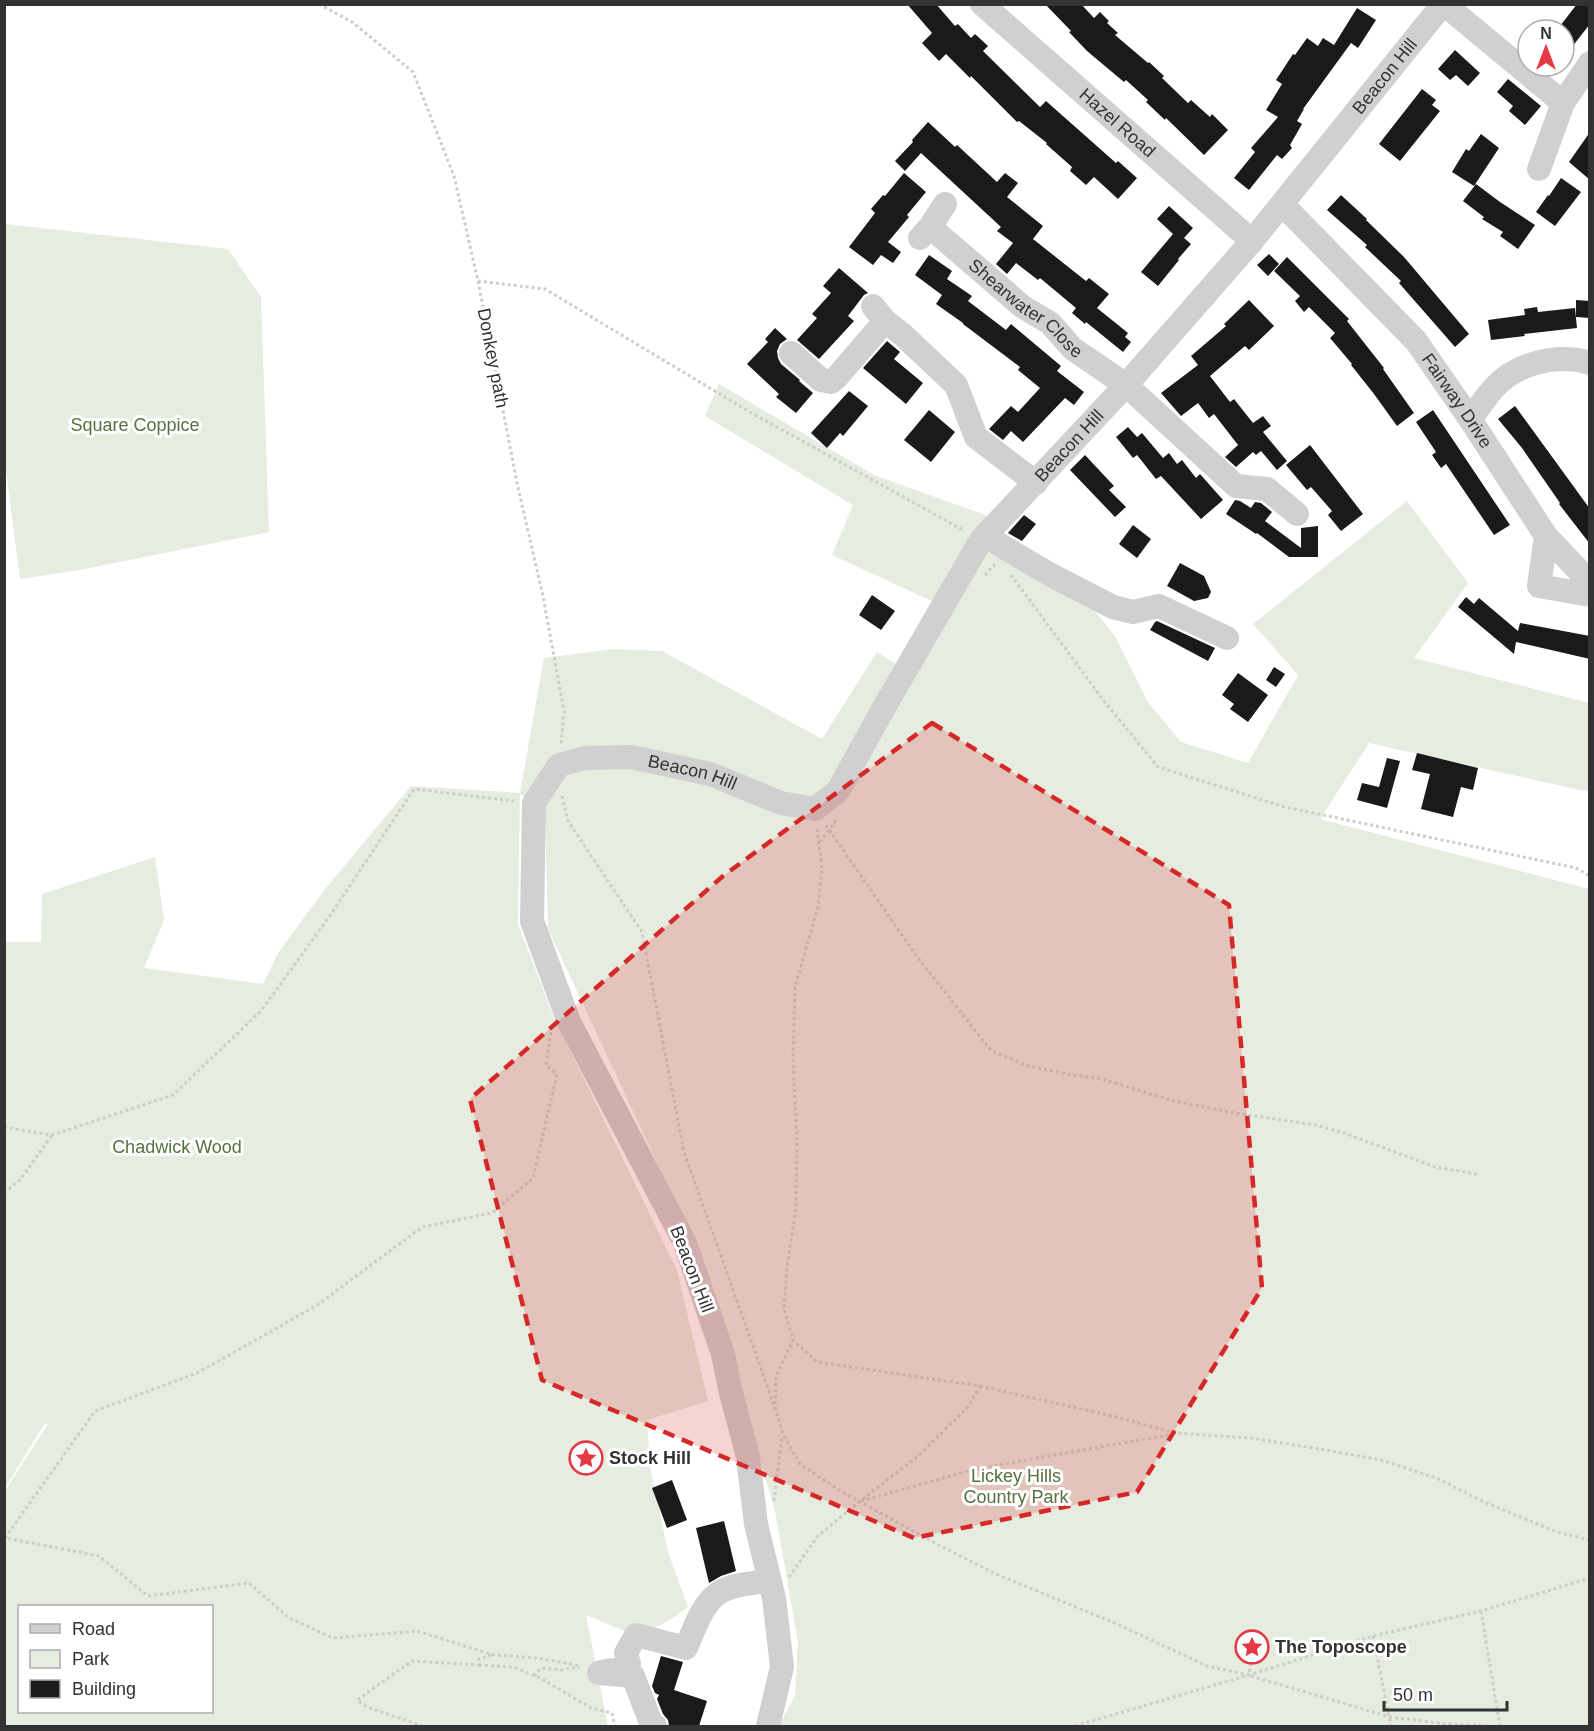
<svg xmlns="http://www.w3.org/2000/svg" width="1594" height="1731" viewBox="0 0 1594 1731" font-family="Helvetica,sans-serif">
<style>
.green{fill:#e6ecdf;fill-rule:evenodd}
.building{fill:#1a1a1a}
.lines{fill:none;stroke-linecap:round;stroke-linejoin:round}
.path{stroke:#cdcdcd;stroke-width:3;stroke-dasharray:3 3;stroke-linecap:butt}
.minor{stroke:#d0d0d0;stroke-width:24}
.marked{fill:#d62828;fill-opacity:0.2;stroke:#d62828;stroke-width:4.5;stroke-dasharray:12 8;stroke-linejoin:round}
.labels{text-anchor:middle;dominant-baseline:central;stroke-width:6;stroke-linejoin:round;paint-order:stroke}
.street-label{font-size:18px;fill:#333;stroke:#fff}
.park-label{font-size:18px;fill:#56703f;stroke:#fff}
.poi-label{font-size:18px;font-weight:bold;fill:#333;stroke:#fff;text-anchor:start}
</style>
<rect width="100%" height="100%" fill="#fff"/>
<g class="green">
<path d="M5 224 228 249 261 297 269 532 79 570 20 579 4 455Z"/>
<path d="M719 384 874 475 988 516 938 604 832 555 853 505 705 416Z"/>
<path d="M1407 501 1468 583 1414 658 1589 703V792L1369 743 1320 819 1589 889V1726H779L795 1695 798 1642 775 1511 701 1257 548 929 545 810 520 794 518 924 554 1018 677 1270 708 1401 647 1420 650 1466 668 1552 688 1607 676 1616 639 1637 586 1615 608 1726H5V1491L49 1422 43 1426 5 1488V942H41L42 894 155 857 164 920 144 968 263 984 278 953 325 889 411 786 520 793 544 658 614 649 662 651 822 739 877 652 898 665 997 537 1068 578 1115 636 1148 702 1181 742 1248 763 1298 675 1253 624ZM20 1606H212V1712H20Z"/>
</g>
<g class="building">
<path d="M907 4H936L955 26 958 24 971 38 975 34 988 46 983 51 1040 107 1046 101 1116 163 1118 161 1137 178 1118 199 1094 177 1086 185 1070 171 1072 167 1046 144 1047 143 1019 121 1017 122 971 76 970 78 946 54 939 61 922 43 932 33Z"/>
<path d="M1045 4H1081L1094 18 1100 12 1109 21 1107 23 1118 33 1115 35 1148 63 1149 62 1164 76 1162 78 1188 103 1191 100 1210 117 1212 114 1228 130 1204 155 1166 118 1165 120 1146 102 1148 100 1126 80 1124 82 1087 51 1069 32 1071 31Z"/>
<path d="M1577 4H1590V24L1564 57V30H1557Z"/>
<path d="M1357 8 1376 20 1358 48 1351 43 1303 109H1304L1297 121 1302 124 1290 145 1292 148 1282 159 1277 155 1249 190 1234 178 1255 152 1251 148 1278 117 1266 110 1282 84 1276 80 1293 54 1295 55 1307 38 1318 46 1323 38 1334 45Z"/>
<path d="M1455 50 1480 73 1468 86 1456 75 1450 80 1438 69Z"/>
<path d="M1508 79 1541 106 1525 125 1509 111 1513 106 1497 92Z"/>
<path d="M1422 89 1436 100 1432 105 1440 111 1400 161 1379 144Z"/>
<path d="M928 122 955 147 957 145 997 182 1005 173 1018 183 1007 197 1043 226 1033 239 1086 281 1089 278 1109 294 1097 308 1128 333 1125 337 1131 342 1123 352 1086 322 1085 324 1072 313 1076 308 1040 278 1038 280 1016 263 1007 274 996 264 1013 243 997 231 1001 227 921 153 905 171 895 161 913 142 912 140Z"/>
<path d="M1590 132V180L1569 162Z"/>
<path d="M1481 134 1499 148 1474 186 1452 172 1466 149 1469 151Z"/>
<path d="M904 173 926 192 907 215 909 217 888 242 901 252 893 263 881 255 873 265 849 247 875 213 871 209 883 195 885 196Z"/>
<path d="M1561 178 1581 192 1555 226 1536 212 1548 195 1549 196Z"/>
<path d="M1476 184 1500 202 1535 225 1518 249 1500 236 1503 232 1482 219 1484 217 1463 201Z"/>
<path d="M1341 195 1367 219 1366 220 1404 257 1469 334 1455 347 1399 283 1401 281 1365 247 1367 245 1327 210Z"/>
<path d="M1169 206 1193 228 1184 238 1191 244 1178 259 1179 260 1158 286 1141 272 1173 234 1157 219Z"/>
<path d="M1269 254 1279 264 1268 276 1257 265Z"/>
<path d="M929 255 952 271 947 279 972 296 968 301 1006 330 1011 324 1061 366 1057 371 1084 392 1074 405 1065 398 1023 442 1011 431 1003 440 989 429 1011 406 1018 412 1040 388 1018 370 1020 367 963 324V323L936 304 942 295 915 275Z"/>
<path d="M1287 257 1349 319 1347 321 1384 368 1383 369 1414 413 1397 426 1374 394 1351 365 1352 364 1330 338 1335 333 1309 307 1304 312 1295 301 1300 296 1274 271Z"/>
<path d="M839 268 868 293 864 295 848 316 854 321 819 359 797 340 817 318 812 314 831 293 823 286Z"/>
<path d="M1249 300 1274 326 1249 350 1245 346 1210 376 1230 402 1234 399 1253 423 1263 416 1271 426 1263 432 1287 461 1277 470 1261 451 1256 455 1253 452 1236 467 1225 457 1238 445 1214 414 1209 418 1198 403 1181 416 1161 393 1198 365 1191 356 1226 326 1224 324Z"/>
<path d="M1576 300 1590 301V318L1576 317Z"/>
<path d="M1537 307 1538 312 1575 308 1577 328 1524 334 1525 336 1491 340 1488 320 1525 315 1524 309Z"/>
<path d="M775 328 787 339 780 344 777 351 778 358 781 364 800 380 799 381 813 393 796 413 776 397 779 394 747 364 768 342 765 339Z"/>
<path d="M887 341 900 352 894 359 923 383 906 404 863 368Z"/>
<path d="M849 391 868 406 843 436 840 433 827 448 811 433Z"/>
<path d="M1515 406 1590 509V544L1559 504 1560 503 1522 448 1498 419Z"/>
<path d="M929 410 955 432 931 462 904 440Z"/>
<path d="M1433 410 1510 525 1494 535 1446 464 1441 468 1432 455 1436 452 1416 422Z"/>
<path d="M1128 427 1137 437 1142 433 1163 458 1169 453 1177 464 1182 460 1196 478 1200 474 1223 500 1201 519 1161 476 1156 479 1137 455 1133 458 1116 437Z"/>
<path d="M1310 445 1363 514 1341 531 1328 515 1332 511 1311 487 1307 490 1286 465Z"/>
<path d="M1085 455 1114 486 1109 490 1126 507 1115 517 1070 470Z"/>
<path d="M1235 500 1240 501 1251 508 1255 502 1261 503 1272 512 1265 521 1301 548V528L1318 526V557H1289L1257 533 1256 534 1226 514Z"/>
<path d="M1024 515 1036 524 1022 541 1008 533Z"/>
<path d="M1133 525 1151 539 1137 558 1119 544Z"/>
<path d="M1180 563 1204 576 1211 592 1208 598 1194 601 1167 586Z"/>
<path d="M872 595 895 611 881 630 859 615Z"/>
<path d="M1466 597 1474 604 1479 598 1518 631 1520 623 1590 636V659L1516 642 1514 654 1458 607Z"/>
<path d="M1157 621 1215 648 1208 661 1150 630 1155 622Z"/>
<path d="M1274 667 1285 674 1276 687 1266 680Z"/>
<path d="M1238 673 1268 695 1248 722 1230 709 1234 704 1222 695Z"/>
<path d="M1417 753 1478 768 1473 790 1461 787 1453 817 1421 809 1430 774 1412 770Z"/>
<path d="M1387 758 1400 761 1387 808 1357 800 1362 783 1379 787Z"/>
<path d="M672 1480 687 1520 667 1528 652 1488Z"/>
<path d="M724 1521 736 1571 721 1576 709 1583 696 1528Z"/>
<path d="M661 1656 683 1662 674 1690 707 1701 699 1726H669L668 1720 663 1714 657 1699 659 1695 655 1693 652 1686Z"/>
</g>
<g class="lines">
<g class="path">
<path d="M319 4 352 22 413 72 454 176 478 281 517 483 543 596 564 711 561 745"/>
<path d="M478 281 545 289 748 411 963 530"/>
<path d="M985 575 995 564"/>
<path d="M1011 575 1104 701 1158 767 1285 807 1576 868 1590 876"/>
<path d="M562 796 568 821 642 932 684 1152 775 1408"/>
<path d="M826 825 915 954 985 1043 992 1051 1028 1066 1072 1075 1098 1078 1174 1101 1235 1113 1316 1125 1344 1133 1435 1167 1477 1174"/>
<path d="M817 829 822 869 818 907 795 987 793 1059 797 1141 796 1207 787 1267 784 1309 793 1340 776 1376 775 1408 783 1434 800 1464 839 1490 931 1541 996 1574 1117 1624 1207 1666 1249 1675 1252 1647"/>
<path d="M820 842 838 818"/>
<path d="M551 1032 546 1065 557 1074 533 1178 492 1213 422 1227 316 1306 197 1373 95 1411 5 1538 99 1556 148 1596 249 1583 289 1618 333 1638 417 1631 494 1655 538 1658 581 1666"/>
<path d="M4 1127 52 1135 173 1095 261 1011 329 917 414 789 514 801"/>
<path d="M4 1193 20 1180 52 1135"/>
<path d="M980 1386 1113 1416 1175 1433 1250 1438 1320 1449 1381 1460 1439 1479 1484 1502 1557 1532 1590 1540"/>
<path d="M774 1501 782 1436"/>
<path d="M861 1501 975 1469 1174 1434"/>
<path d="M789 1577 818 1536 859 1502 916 1458 968 1407 980 1386 817 1362 793 1340"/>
<path d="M1481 1611 1500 1726"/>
<path d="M1373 1636 1391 1726"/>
<path d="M479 1665 513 1667 540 1678 591 1708 612 1713 615 1726"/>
<path d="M534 1676 541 1668 561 1670 579 1667"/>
<path d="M1251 1676 1390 1717 1446 1724 1491 1726"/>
<path d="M423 1726 367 1707 357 1700 412 1661 479 1665V1659L492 1655"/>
<path d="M1075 1726 1249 1675 1373 1636 1481 1611 1590 1578"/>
</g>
<g class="minor">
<path id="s1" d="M982 4 1252 241"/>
<path d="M1444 4 1563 103"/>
<path d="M1539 169 1563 103 1590 63"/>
<path id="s2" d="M1282 204 1416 341 1470 419 1546 536 1539 586 1590 595"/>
<path id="s3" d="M930 227 1023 307 1050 323 1073 349 1126 385 1236 486 1267 489 1297 514"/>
<path d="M920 238 930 227 945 204"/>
<path d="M873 306 885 321 903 335 956 385 976 437 1036 483"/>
<path d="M791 353 821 380 831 382 837 377 885 321"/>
<path d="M1470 419C1478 409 1485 398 1493 389 1516 363 1557 353 1590 363"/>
<path d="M985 536 1051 575 1113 607 1133 612 1159 606 1227 638"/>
<path d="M1546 536 1581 573 1590 580"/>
<path d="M655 1726 651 1723 633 1676 599 1673C609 1668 621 1673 629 1664L626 1653 636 1635 686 1648C694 1630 702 1603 720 1592 734 1584 754 1583 770 1581"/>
<path id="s4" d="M768 1726 782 1667 774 1598 756 1524 748 1457 731 1393 723 1354 685 1243 569 1022 532 921 534 803 559 765 585 758 631 757 710 774 781 803 815 809 838 791 882 711 981 540 1126 385 1252 241 1443 4"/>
</g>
</g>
<path class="marked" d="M932 723 1229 905 1262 1288 1137 1492 914 1538 542 1380 470 1099 723 876Z"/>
<defs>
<g id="sight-ring" transform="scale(1.725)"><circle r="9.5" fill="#fff" stroke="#e63946" stroke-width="1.5"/><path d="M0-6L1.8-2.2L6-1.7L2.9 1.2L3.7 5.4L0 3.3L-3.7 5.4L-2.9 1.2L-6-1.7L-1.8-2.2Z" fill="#e63946"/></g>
</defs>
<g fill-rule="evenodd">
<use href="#sight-ring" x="586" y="1458"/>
<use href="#sight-ring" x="1252" y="1647"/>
</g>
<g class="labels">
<g class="street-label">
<text stroke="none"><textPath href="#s4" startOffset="2216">Beacon Hill</textPath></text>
<text stroke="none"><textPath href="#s1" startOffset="180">Hazel Road</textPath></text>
<text stroke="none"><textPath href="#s3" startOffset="126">Shearwater Close</textPath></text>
<text transform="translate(493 358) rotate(79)">Donkey path</text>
<text stroke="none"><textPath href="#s2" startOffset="264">Fairway Drive</textPath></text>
<text stroke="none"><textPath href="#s4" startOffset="1730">Beacon Hill</textPath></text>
<text stroke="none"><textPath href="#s4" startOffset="1154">Beacon Hill</textPath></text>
<text transform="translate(692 1269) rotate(69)">Beacon Hill</text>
</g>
<g class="park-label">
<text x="135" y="425">Square Coppice</text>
<text x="177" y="1147">Chadwick Wood</text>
<text x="1016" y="1476">Lickey Hills<tspan x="1016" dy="21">Country Park</tspan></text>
</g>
<g class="poi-label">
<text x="609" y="1458">Stock Hill</text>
<text x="1275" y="1647">The Toposcope</text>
</g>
</g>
<rect width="1594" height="1731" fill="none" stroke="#333333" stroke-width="12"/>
<rect x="18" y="1605" width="195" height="108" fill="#ffffff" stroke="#adadad" stroke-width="1.5"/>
<rect x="30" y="1624" width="30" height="9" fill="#d0d0d0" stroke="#adadad" stroke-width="1.5"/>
<text x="72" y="1635" font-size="18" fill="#333333">Road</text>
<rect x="30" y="1650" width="30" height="18" fill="#e6ecdf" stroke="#adadad" stroke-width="1.5"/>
<text x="72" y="1665" font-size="18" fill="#333333">Park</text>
<rect x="30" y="1680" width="30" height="18" fill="#1a1a1a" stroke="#adadad" stroke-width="1.5"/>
<text x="72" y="1695" font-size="18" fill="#333333">Building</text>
<g transform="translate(1546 48)"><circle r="28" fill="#ffffff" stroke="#adadad" stroke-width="1.5"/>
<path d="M0-4.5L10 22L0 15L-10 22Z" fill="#e63946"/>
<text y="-9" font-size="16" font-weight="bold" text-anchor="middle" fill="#333333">N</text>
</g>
<path d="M1384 1701v9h123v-9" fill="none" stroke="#333333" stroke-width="3"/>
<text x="1393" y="1701" font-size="18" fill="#333333" stroke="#ffffff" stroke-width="4.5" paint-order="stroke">50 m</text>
</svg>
